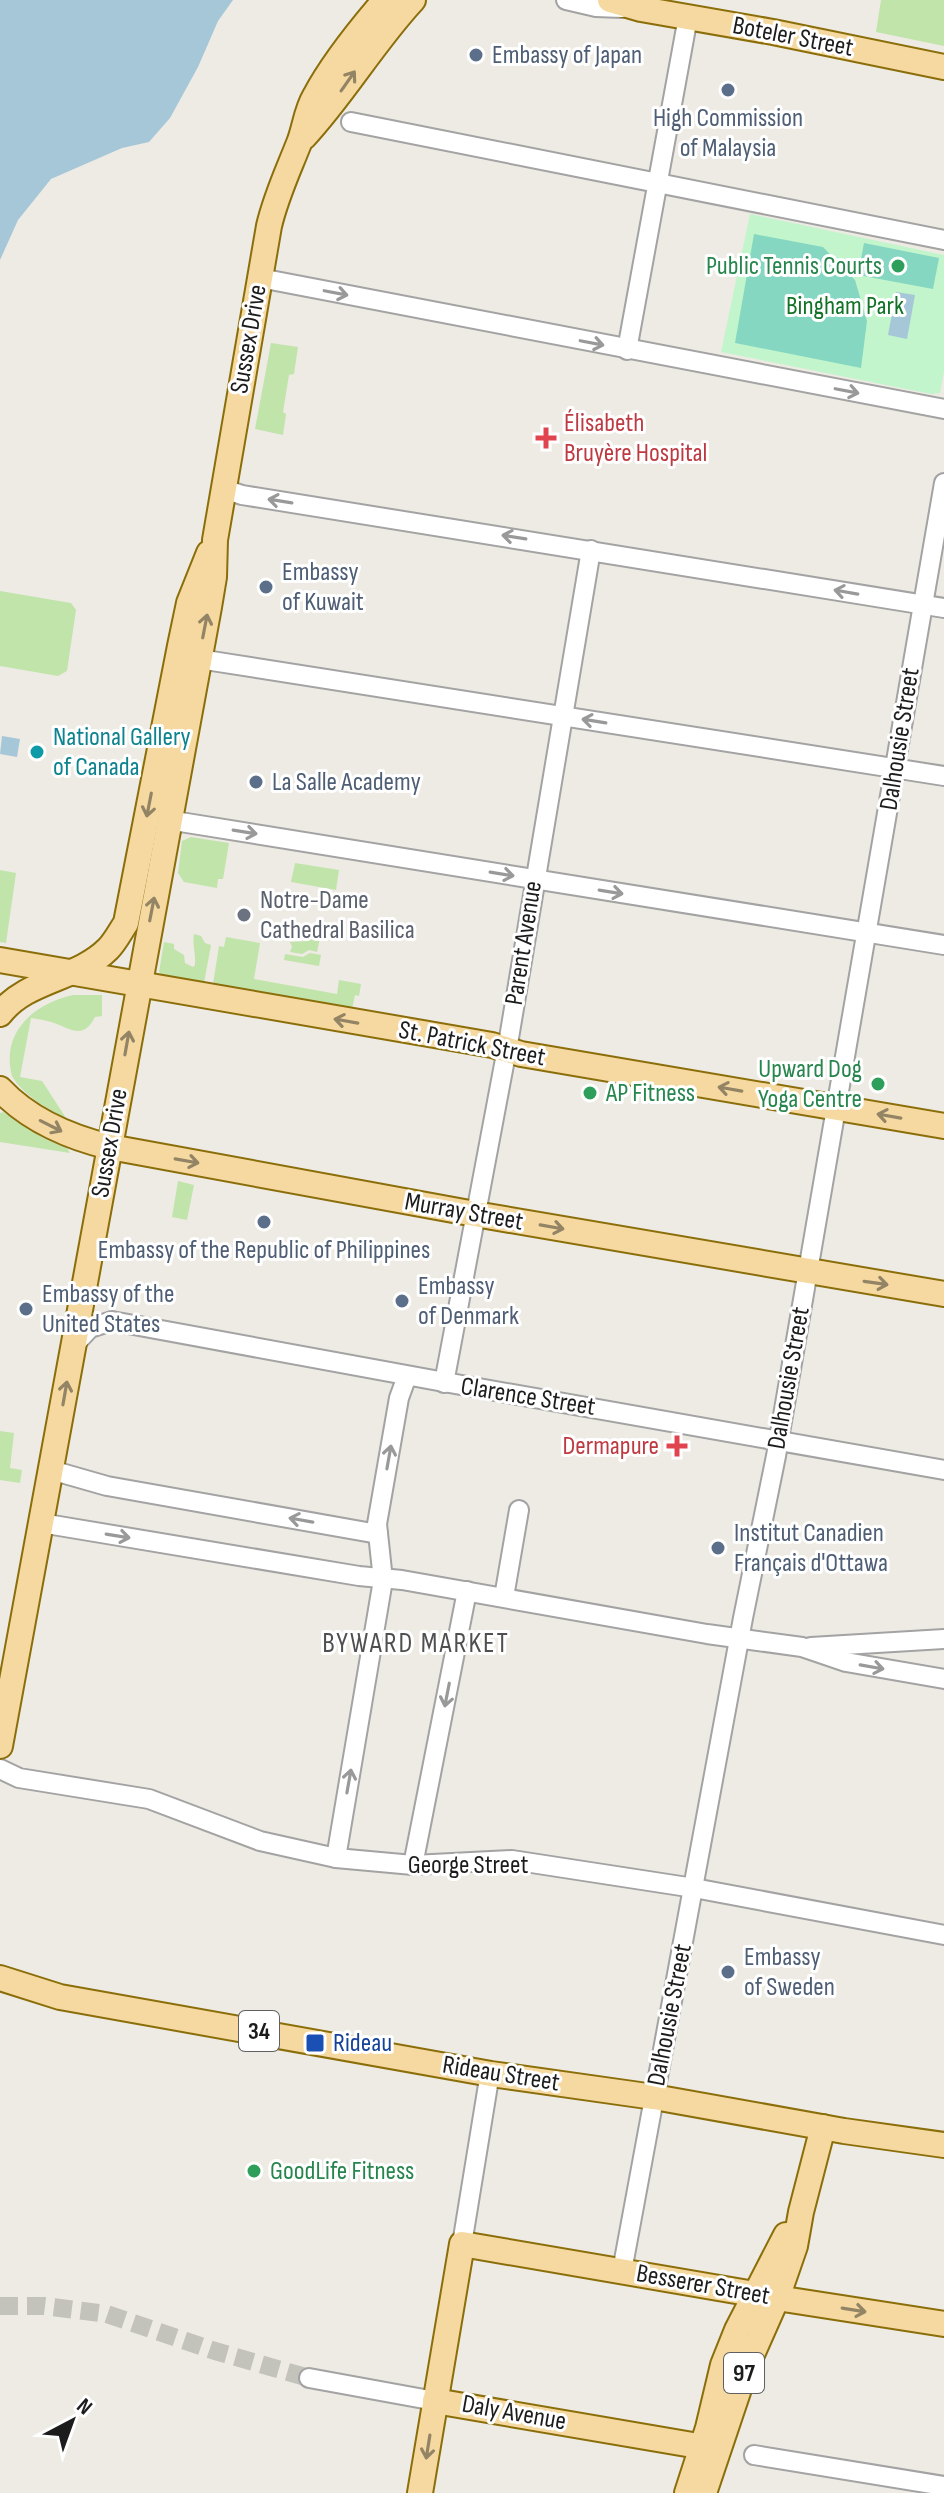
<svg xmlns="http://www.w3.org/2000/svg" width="944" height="2493" viewBox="0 0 944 2493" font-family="'Sofia Sans Condensed',sans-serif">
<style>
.grass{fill:#c1e4ab}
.park{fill:#c2f5cb}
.pitch{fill:#85d7c1}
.water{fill:#a6c7d8}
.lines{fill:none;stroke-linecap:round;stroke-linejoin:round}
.minor-tunnel{stroke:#c3c2bb;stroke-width:18;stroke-dasharray:18 9;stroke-linecap:butt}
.minor-casing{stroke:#a3a3a3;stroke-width:22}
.major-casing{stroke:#8b6e0a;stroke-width:28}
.minor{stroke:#fff;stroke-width:18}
.major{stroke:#f5d9a0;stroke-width:24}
.oneway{stroke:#938465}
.oneway2{stroke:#999}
.service-dot{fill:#5c6f8a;stroke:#fff;stroke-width:3}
.leisure-dot{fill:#2e9e5b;stroke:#fff;stroke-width:3}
.health-dot{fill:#e0444e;stroke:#fff;stroke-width:3}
.culture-dot{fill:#0f9aa8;stroke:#fff;stroke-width:3}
.worship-dot{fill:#6b7280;stroke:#fff;stroke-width:3}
.transit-dot{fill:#1a4fb4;stroke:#fff;stroke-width:3}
.labels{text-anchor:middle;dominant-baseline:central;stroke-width:6;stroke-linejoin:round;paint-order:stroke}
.shield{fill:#fff;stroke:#606060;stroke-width:2}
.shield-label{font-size:24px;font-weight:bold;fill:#1c1c1c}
.street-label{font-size:26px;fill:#1c1c1c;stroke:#fff}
.service-label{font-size:26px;fill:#4e5e75;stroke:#fff;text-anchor:start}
.leisure-label{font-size:26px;fill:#27864d;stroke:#fff;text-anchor:end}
.park-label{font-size:26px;fill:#127225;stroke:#fff}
.health-label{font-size:26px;fill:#be3a42;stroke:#fff;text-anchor:start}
.culture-label{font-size:26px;fill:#0d838f;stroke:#fff;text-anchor:start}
.worship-label{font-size:26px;fill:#5b616d;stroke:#fff;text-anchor:start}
.transit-label{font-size:26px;fill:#164399;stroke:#fff;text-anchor:start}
.neighbourhood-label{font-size:28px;letter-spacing:2px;fill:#4f4f4f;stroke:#fff}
</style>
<rect width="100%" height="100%" fill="#edebe3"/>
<g class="grass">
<path d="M881 0H944V46L876 32Z"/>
<path d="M271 343 298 347 294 374 289 375 283 412 286 414 283 435 255 429Z"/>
<path d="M0 591 71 603 76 610 67 671 58 676 0 666Z"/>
<path d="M191 837 229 843 223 879H218L217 888 184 882 178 873 182 841Z"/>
<path d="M295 863 339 870 336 890 291 882Z"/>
<path d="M0 870 16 873 6 943 0 942Z"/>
<path d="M315 932 321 933 317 952 309 950 302 954 290 952 292 947 290 942 308 941Z"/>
<path d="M194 934 201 936 205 943 211 945 204 983 162 975 159 972 164 942 174 944V949L184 955 185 963 193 967 195 965C196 954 192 944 194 934Z"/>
<path d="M226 937 260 943 254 979 337 994 339 980 361 984 359 996 355 995 352 1009 213 984 219 946 224 947Z"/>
<path d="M310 953 321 955 319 966 284 960 285 954 303 957Z"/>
<path d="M73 995H102V1016L95 1017C83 1041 70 1028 51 1022 45 1020 38 1019 31 1018L20 1077 42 1081 66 1118C47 1109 23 1095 12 1076 0 1030 37 1003 73 995Z"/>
<path d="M3 1112 43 1138 67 1148 70 1153 0 1142V1113Z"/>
<path d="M178 1181 194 1185 187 1220 172 1217Z"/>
<path d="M0 1431 14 1433 10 1468 22 1470 20 1483 0 1480Z"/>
</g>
<path class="park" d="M750 214 944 255V371L940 393 931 394 721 352Z"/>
<g class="pitch">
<path d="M754 234 823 247 855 280 867 321 861 368 735 343Z"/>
<path d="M864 243 939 258 933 289 858 275Z"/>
</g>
<g class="water">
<path d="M0 0H233L218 21 198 67 170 118 149 142 122 148 51 179 18 220 0 260Z"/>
<path d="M896 292 915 295 907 339 888 335Z"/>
<path d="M2 736 20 739 17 757 0 754Z"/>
</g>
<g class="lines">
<path class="minor-tunnel" d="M0 2306H44L107 2314 215 2351 309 2378"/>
<g class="minor-casing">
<g id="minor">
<path d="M566 0 596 7 622 8"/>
<path d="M351 122 944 240"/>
<path d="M260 278 944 409"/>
<path d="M627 350 688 17"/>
<path d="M224 489 242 495 944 608"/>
<path d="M199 659 944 776"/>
<path d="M168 820 944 945"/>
<path d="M74 1345 90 1328 112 1321C389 1373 666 1422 944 1470"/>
<path d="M444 1383 509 1038 591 550"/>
<path d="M51 1470 107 1486 378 1534"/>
<path d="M41 1523 359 1576 402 1580 707 1634 802 1647 846 1662 944 1679"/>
<path d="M504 1597 519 1510"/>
<path d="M811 1647 944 1639"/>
<path d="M0 1769 19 1778 149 1799 260 1841 336 1858 413 1865 512 1860 694 1888 944 1935"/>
<path d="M336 1858 383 1580 377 1524 399 1398 407 1376"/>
<path d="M413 1865 467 1591"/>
<path d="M462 2244 488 2085"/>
<path d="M622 2271 743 1618 776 1456 944 483"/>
<path d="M309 2378 435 2401"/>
<path d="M754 2455 944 2486"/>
</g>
</g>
<g class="major-casing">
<g id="major">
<path d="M610 0 641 9 773 32 944 67"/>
<path d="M304 137C344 94 373 43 413 0"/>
<path d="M0 960 492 1045 521 1054 944 1126"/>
<path d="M0 1014C27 979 77 980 108 949 115 942 120 932 126 923L180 646 189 603 209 553"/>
<path d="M0 1089C29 1120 69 1137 110 1147L475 1214 944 1294"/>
<path d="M0 1746C70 1366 137 986 209 607L214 577 215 540 269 226C276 196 288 171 299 143 305 128 306 111 315 96 333 62 360 29 385 0"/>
<path d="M0 1978 60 1997 491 2074 654 2097 844 2131 944 2145"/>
<path d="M435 2401 716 2449"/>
<path d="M420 2493 462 2244 777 2298 944 2324"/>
<path d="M687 2493 708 2428 723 2365 737 2330 786 2235"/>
<path d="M704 2493 746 2368 777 2298 795 2246 801 2212 823 2127"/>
</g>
</g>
<use href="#minor" class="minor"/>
<use href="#major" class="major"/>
</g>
<defs><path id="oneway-shaft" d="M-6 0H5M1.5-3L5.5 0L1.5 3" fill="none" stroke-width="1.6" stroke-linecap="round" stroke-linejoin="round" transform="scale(2)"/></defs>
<g class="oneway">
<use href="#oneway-shaft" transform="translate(348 81) rotate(-55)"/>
<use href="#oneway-shaft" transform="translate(205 626) rotate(-79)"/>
<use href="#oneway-shaft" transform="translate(149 805) rotate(101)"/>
<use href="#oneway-shaft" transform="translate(152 909) rotate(-79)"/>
<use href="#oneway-shaft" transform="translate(346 1021) rotate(-170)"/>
<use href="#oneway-shaft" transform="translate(127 1043) rotate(-80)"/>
<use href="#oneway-shaft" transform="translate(730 1089) rotate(-170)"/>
<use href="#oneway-shaft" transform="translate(889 1116) rotate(-170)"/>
<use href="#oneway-shaft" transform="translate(51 1126) rotate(27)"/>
<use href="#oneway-shaft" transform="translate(187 1161) rotate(10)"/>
<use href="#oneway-shaft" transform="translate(552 1227) rotate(10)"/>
<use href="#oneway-shaft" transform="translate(876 1283) rotate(8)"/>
<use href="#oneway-shaft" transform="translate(65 1393) rotate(-80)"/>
<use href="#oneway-shaft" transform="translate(854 2310) rotate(9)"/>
<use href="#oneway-shaft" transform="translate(428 2447) rotate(99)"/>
</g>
<g class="oneway2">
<use href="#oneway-shaft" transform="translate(336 293) rotate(11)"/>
<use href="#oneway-shaft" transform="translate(592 343) rotate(11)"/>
<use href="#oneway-shaft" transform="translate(847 391) rotate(11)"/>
<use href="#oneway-shaft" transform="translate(280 501) rotate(-171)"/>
<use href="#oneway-shaft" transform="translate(514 537) rotate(-171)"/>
<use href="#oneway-shaft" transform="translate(846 592) rotate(-170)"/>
<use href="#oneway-shaft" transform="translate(594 721) rotate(-171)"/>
<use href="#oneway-shaft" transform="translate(245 832) rotate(9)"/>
<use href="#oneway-shaft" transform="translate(502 874) rotate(9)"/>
<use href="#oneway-shaft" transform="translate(611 892) rotate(9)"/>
<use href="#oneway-shaft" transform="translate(389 1457) rotate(-80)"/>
<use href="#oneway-shaft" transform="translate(301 1520) rotate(-170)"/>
<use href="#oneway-shaft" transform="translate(118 1536) rotate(9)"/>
<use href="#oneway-shaft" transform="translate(872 1667) rotate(10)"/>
<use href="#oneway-shaft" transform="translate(447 1695) rotate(101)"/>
<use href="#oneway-shaft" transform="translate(349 1781) rotate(-80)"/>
</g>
<g class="service-dot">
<circle cx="476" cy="55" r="8"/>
<circle cx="728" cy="90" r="8"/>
<circle cx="266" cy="587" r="8"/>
<circle cx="256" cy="782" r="8"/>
<circle cx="264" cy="1222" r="8"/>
<circle cx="402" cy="1301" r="8"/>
<circle cx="26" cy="1309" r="8"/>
<circle cx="718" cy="1548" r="8"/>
<circle cx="728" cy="1972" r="8"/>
</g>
<g class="leisure-dot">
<circle cx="898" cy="266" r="8"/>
<circle cx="878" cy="1084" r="8"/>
<circle cx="590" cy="1093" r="8"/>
<circle cx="254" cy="2171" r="8"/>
</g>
<g class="health-dot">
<path d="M542 426h8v8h8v8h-8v8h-8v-8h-8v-8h8z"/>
<path d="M673 1434h8v8h8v8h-8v8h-8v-8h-8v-8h8z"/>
</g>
<circle class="culture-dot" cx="37" cy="752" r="8"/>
<circle class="worship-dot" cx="244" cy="915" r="8"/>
<rect class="transit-dot" x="305" y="2033" width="20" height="20" rx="4"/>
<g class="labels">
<g class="shield">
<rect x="239" y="2011" width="40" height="40" rx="6"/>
<rect x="724" y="2353" width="40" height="40" rx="6"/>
</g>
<g class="shield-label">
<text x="259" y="2031">34</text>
<text x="744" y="2373">97</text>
</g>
<g class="street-label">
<text transform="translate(793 37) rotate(11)">Boteler Street</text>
<text transform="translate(249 339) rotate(-80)">Sussex Drive</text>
<text transform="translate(900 739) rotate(-81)">Dalhousie Street</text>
<text transform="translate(524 943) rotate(-81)">Parent Avenue</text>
<text transform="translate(472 1044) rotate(11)">St. Patrick Street</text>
<text transform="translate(110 1143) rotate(-80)">Sussex Drive</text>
<text transform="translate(464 1212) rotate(10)">Murray Street</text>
<text transform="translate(789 1378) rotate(-80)">Dalhousie Street</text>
<text transform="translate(528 1397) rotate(9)">Clarence Street</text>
<text x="468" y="1865">George Street</text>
<text transform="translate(670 2015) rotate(-79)">Dalhousie Street</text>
<text transform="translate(501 2074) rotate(9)">Rideau Street</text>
<text transform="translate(703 2285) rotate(10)">Besserer Street</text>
<text transform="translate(514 2413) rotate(10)">Daly Avenue</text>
</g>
<g class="service-label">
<text x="492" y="55">Embassy of Japan</text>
<text x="728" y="118" text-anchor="middle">High Commission<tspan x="728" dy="30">of Malaysia</tspan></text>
<text x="282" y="572">Embassy<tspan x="282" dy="30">of Kuwait</tspan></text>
<text x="272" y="782">La Salle Academy</text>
<text x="264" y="1250" text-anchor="middle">Embassy of the Republic of Philippines</text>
<text x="418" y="1286">Embassy<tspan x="418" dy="30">of Denmark</tspan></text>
<text x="42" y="1294">Embassy of the<tspan x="42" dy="30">United States</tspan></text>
<text x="734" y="1533">Institut Canadien<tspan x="734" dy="30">Français d'Ottawa</tspan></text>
<text x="744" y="1957">Embassy<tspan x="744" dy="30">of Sweden</tspan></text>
</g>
<g class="leisure-label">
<text x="882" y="266">Public Tennis Courts</text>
<text x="862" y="1069">Upward Dog<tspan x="862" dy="30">Yoga Centre</tspan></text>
<text x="606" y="1093" text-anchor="start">AP Fitness</text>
<text x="270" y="2171" text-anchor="start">GoodLife Fitness</text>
</g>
<g class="park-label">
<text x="845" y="306">Bingham Park</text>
</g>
<g class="health-label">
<text x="564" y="423">Élisabeth<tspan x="564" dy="30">Bruyère Hospital</tspan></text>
<text x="659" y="1446" text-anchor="end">Dermapure</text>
</g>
<g class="culture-label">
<text x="53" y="737">National Gallery<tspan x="53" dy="30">of Canada</tspan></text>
</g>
<g class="worship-label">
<text x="260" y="900">Notre-Dame<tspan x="260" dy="30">Cathedral Basilica</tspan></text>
</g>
<g class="transit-label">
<text x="333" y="2043">Rideau</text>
</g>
<g class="neighbourhood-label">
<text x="416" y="1643">BYWARD MARKET</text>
</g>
</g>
<g transform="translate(72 2421) rotate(41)" stroke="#ffffff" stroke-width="6" paint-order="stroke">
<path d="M0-6L14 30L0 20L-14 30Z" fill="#1c1c1c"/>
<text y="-12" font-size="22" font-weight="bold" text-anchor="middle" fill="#1c1c1c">N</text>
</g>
</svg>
